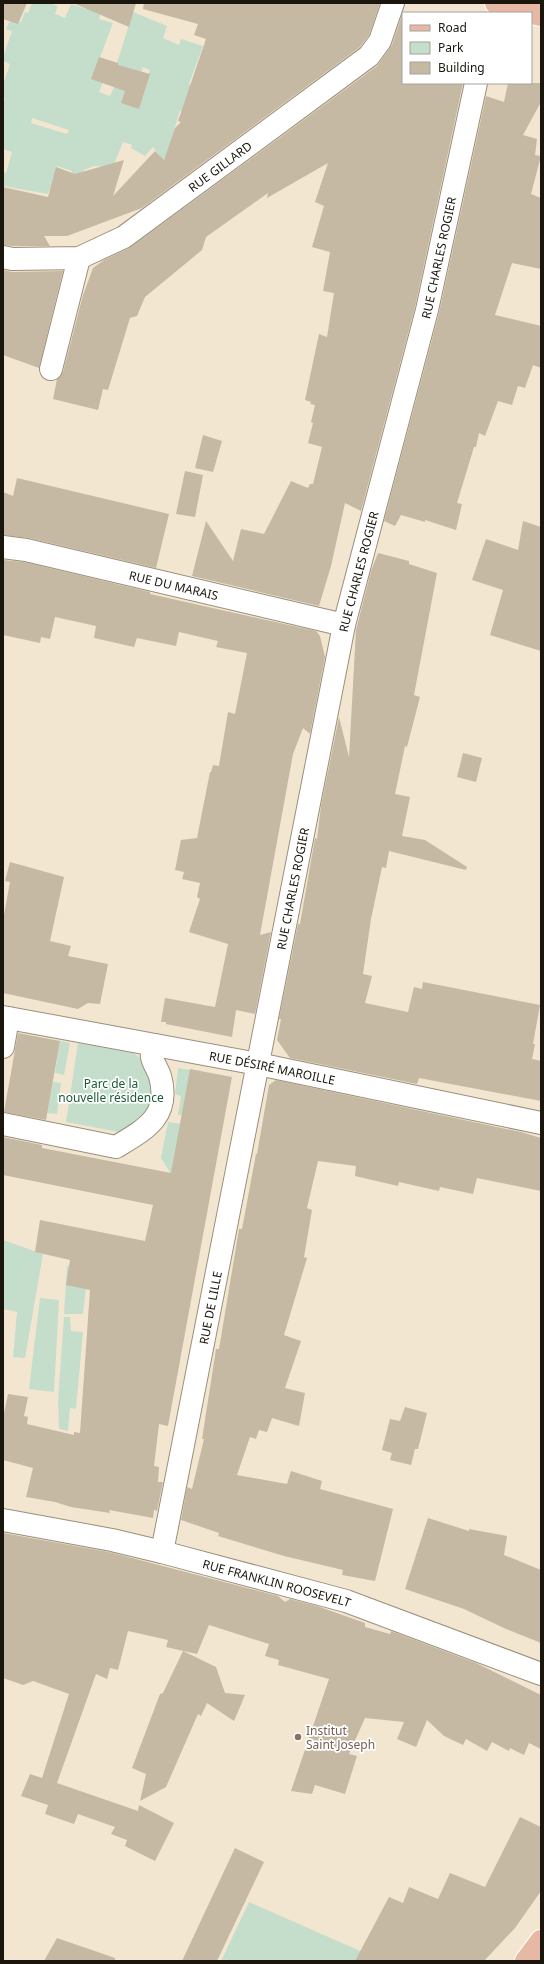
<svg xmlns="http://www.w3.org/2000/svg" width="544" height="1964" viewBox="0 0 544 1964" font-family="'Noto Sans',sans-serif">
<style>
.green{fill:#c5decc;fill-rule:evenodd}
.building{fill:#c5b9a4}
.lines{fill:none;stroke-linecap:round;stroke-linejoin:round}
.minor-casing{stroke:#9b8f7c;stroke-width:24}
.major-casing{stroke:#fff;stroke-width:24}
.minor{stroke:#fff;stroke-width:22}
.major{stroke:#e7b8a3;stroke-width:22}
.education-dot{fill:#8d6e63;stroke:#fff;stroke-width:1.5}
.labels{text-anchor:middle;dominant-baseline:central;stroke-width:3.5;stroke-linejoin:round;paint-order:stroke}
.street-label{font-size:12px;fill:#1a160e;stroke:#fff}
.park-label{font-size:12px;fill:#1c5937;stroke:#fff}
.education-label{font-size:12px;fill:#785e54;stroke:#fff;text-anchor:start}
</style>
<rect width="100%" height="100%" fill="#f2e6d1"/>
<g class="green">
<path d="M32 3H49L58 6 55 14 65 18 71 4 86 9 87 5 102 10 99 19 113 23 93 76 103 82 99 92 110 96 114 87 111 82 133 12 167 26 163 38 179 45 181 39 203 46 189 84 205 89 191 125 180 110 173 134 183 145 163 160 153 147 145 156 131 148 132 145 123 142 113 167 94 166 84 170 79 181 69 185 72 171 57 166 48 194 3 186V172L6 173 12 152 3 149V106L5 98 3 97V85L10 64 3 61V57L12 31 6 29 10 20 21 22 25 12 28 13ZM143 67 150 70 137 107 141 72ZM32 118 69 130 67 134 31 123Z"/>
<path d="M60 1041 70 1043 64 1075 55 1073Z"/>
<path d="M78 1043 133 1053 142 1059 153 1072 156 1098 140 1122 119 1132 66 1122Z"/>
<path d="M178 1068 191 1070 183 1115H178L181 1096 175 1094Z"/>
<path d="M53 1082 61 1083 57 1114 47 1113Z"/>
<path d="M168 1122 182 1124 174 1172 167 1177 170 1172 161 1158Z"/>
<path d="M3 1240 43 1254 25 1358 13 1357 17 1312 3 1309Z"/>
<path d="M67 1266 88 1271 83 1314H64Z"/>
<path d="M40 1298 59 1300 54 1392 29 1389Z"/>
<path d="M64 1317H70L71 1331 83 1332 76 1409 70 1408 68 1431 59 1429 58 1400Z"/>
<path d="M249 1902 383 1961H384H221Z"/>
</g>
<g class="building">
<path d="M3 3H27L18 24 3 19Z"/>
<path d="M73 3H136L129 27Z"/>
<path d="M144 3H380L369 35 360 47 142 208 67 236H44L50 246H13L3 245V187L48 197 56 167 75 174 124 160 113 196 155 151 164 160 175 128 181 122 178 121 206 39 194 35 198 24 143 9Z"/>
<path d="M403 12V83H463L415 307 361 511 345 503 331 566 319 606 192 576 206 521 233 561 241 529 264 534 291 481 308 488 310 484H313L322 447 308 443 313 423 311 422 315 405 310 404 311 402 305 400 319 334 327 337 334 293 323 291 330 252 312 247 324 206 315 202 328 163 267 198 268 193 206 237 202 250 145 297 137 316 130 318 108 390 103 389 98 410 53 399 57 379 63 372 83 295 93 268 104 260 131 247 377 66 392 45Z"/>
<path d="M99 57 118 63V65L150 74 139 109 121 103 125 91 91 79Z"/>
<path d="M508 83H541V102L523 135 537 139 535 155 541 156 531 194 541 198V269L512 263 495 315 541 326V368L533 365 525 388 518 386 512 405 498 401 485 436 479 433 476 447H474L457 503 462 504 456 530 425 520V522L401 515 395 526 384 521 439 313 486 96 504 102Z"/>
<path d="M3 270 12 272 63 271 39 368 3 355Z"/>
<path d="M203 435 222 441 213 472 195 468Z"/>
<path d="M185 471 203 475 195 517 176 514Z"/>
<path d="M17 478 169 514 156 568 29 538 3 535V492L13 496Z"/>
<path d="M523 521 541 527V651L490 635 503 590 472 580 486 539 518 550Z"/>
<path d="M378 553 409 561V564L437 573 414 695 420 697 407 747 405 746 395 794 410 797 402 836 425 840 467 867 466 870 389 851 386 868 382 867 371 919 363 974 372 976 365 1003 408 1012 414 987 422 989 423 982 540 1005 533 1044H535L532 1059 541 1061V1101L419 1078 417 1084 290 1058 277 1040 281 1019H279L298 924H300L315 838 317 839 321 806 339 717 349 757 356 630 371 571Z"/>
<path d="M3 560 24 562 150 592V594L316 631 320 636 325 657 310 734 303 728 293 754 260 935 271 932 255 1014 236 1010 232 1037 166 1024V1022H161L165 998 215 1007 228 944 189 932 200 899 197 897 200 883 182 879 184 872 175 870 181 840 197 838 210 772H211L213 765 219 766 228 712 235 714 247 653 216 647 218 641 179 632 176 646 137 638 134 647 94 638 96 626 55 617 50 639 41 637 40 643 3 635Z"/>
<path d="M463 753 482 758 476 782 457 777Z"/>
<path d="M10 862 64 877 50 941 71 946 68 956 108 964 100 1004 88 1003 78 1009 3 993V920L10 882 5 881Z"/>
<path d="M18 1033 60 1041 46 1120 4 1112Z"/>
<path d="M190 1069 232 1077 168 1426 159 1424 154 1466 159 1467 158 1482H163L157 1511 154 1510 153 1518 109 1510 110 1513 71 1507 55 1502 26 1497 33 1468 3 1460V1418L8 1394 28 1397 24 1416 28 1417 27 1424 74 1435V1432L80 1433 90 1290 66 1285 70 1260 35 1252 40 1220 145 1241 153 1205 3 1175V1137L42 1145V1148L171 1173Z"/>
<path d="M276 1080 521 1132 541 1138V1191L477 1178 473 1194 440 1187 439 1191 399 1182 398 1186 355 1176 356 1166 318 1161 307 1208 312 1210 304 1257 307 1258 284 1335 301 1341 285 1388 305 1393 299 1426 272 1418 267 1432 259 1430 256 1439 250 1437 237 1475 287 1484 291 1471 322 1481 320 1489 393 1509 375 1581 342 1575 343 1570 284 1556 218 1536 219 1533 181 1520 187 1487 192 1489 204 1439H202L216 1349H219L239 1229H242L256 1154H257L269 1085Z"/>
<path d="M405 1407 427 1413 418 1449H415L411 1465 390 1460 392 1453 382 1450 390 1419 400 1421Z"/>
<path d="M428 1518 469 1531V1529L507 1536 504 1555 541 1570V1643L506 1629 464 1609 405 1589Z"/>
<path d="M3 1533 109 1552 278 1596 285 1602 290 1599 317 1606 365 1623V1627L390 1634 391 1631 476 1663 541 1695V1749L529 1743 524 1755 510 1748 509 1751 492 1742 487 1751 466 1739 463 1745 444 1736 427 1720 416 1747 397 1739 404 1722 365 1718 349 1754 357 1756 345 1794 315 1785 312 1794 291 1791 329 1679 278 1665 279 1660 265 1656 269 1644 209 1625 197 1654 166 1647 168 1640 128 1631 118 1670 110 1668 107 1679 96 1674 57 1783 138 1811 139 1805 174 1823 155 1861 125 1846 127 1840 111 1834 115 1827 78 1814 74 1824 45 1814 48 1805 21 1796 30 1774 42 1778 69 1694 33 1681 23 1685 3 1678Z"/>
<path d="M183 1651 216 1667 225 1693 245 1695 234 1721 207 1703 201 1716 198 1714 166 1787 140 1801 146 1774 132 1768 160 1694 163 1693Z"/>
<path d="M520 1817 541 1827V1891L515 1928 484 1961H355L389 1897 403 1903 409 1887 438 1899 450 1873 485 1887Z"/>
<path d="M235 1848 264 1862 217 1961H182Z"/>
<path d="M57 1938 115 1958V1961H44Z"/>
</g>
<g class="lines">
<g class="minor-casing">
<g id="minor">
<path id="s1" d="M3 257 12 259 79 258 124 237 369 56 380 41 393 3"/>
<path d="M51 369 79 258"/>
<path id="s2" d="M3 547 26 550 344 625"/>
<path id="s3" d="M3 1017 258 1064 541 1123"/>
<path d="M3 1047 8 1018"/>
<path d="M3 1124 116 1147C146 1129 171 1116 160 1076 158 1070 153 1063 152 1057 151 1054 153 1048 154 1045"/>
<path id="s4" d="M3 1520 112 1540 162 1552 346 1601 541 1674"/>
<path id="s5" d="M162 1552 344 625 427 310 476 83"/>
</g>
</g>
<g class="major-casing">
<g id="major">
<path d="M496 3 541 15"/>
<path d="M526 1961 541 1941"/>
</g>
</g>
<use href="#minor" class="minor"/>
<use href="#major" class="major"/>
</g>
<circle class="education-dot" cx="298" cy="1737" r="4"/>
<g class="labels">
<g class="street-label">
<text stroke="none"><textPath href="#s1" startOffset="245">RUE GILLARD</textPath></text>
<text stroke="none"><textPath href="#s5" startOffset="1324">RUE CHARLES ROGIER</textPath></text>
<text stroke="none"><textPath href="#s5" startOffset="1000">RUE CHARLES ROGIER</textPath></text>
<text stroke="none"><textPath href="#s2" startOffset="175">RUE DU MARAIS</textPath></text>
<text stroke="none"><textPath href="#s5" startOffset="676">RUE CHARLES ROGIER</textPath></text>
<text stroke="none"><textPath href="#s3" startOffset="274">RUE DÉSIRÉ MAROILLE</textPath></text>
<text stroke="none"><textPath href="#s5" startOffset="249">RUE DE LILLE</textPath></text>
<text stroke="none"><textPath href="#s4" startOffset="281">RUE FRANKLIN ROOSEVELT</textPath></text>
</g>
<g class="park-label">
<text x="111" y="1083">Parc de la<tspan x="111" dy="14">nouvelle résidence</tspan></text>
</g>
<g class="education-label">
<text x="306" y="1730">Institut<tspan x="306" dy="14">Saint Joseph</tspan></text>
</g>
</g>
<rect width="544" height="1964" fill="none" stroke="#1a160e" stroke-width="8"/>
<rect x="402" y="12" width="130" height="72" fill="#ffffff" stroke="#a3a29f"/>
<rect x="410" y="25" width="20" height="6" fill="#e7b8a3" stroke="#a3a29f"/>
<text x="438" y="32" font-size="12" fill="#1a160e">Road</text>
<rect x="410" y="42" width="20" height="12" fill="#c5decc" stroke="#a3a29f"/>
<text x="438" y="52" font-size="12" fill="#1a160e">Park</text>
<rect x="410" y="62" width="20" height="12" fill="#c5b9a4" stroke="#a3a29f"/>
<text x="438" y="72" font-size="12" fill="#1a160e">Building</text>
</svg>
